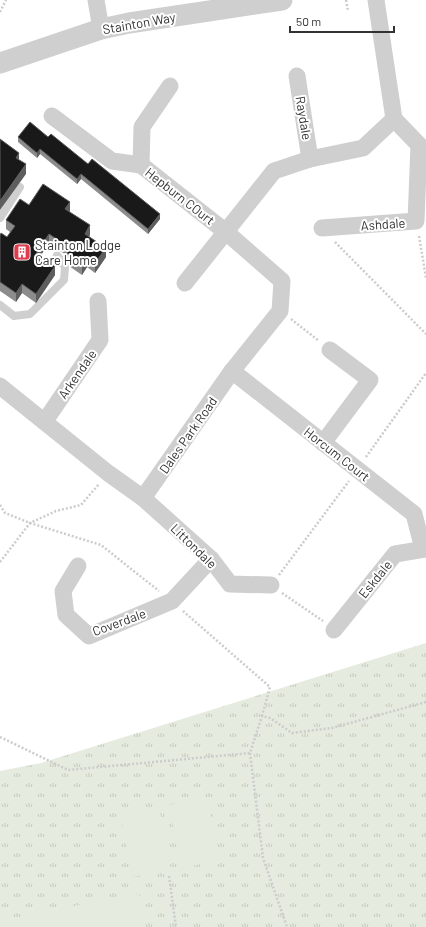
<svg xmlns="http://www.w3.org/2000/svg" width="426" height="927" viewBox="0 0 426 927" font-family="Barlow,sans-serif">
<style>
.grass{fill:url(#grass-tufts)}
.garden{fill:#e5ebde}
.lines{fill:none;stroke-linecap:round;stroke-linejoin:round}
.path{stroke:#ccc;stroke-width:2.5;stroke-dasharray:2 2;stroke-linecap:butt}
.service{stroke:#cfcfcf;stroke-width:8}
.minor{stroke:#cfcfcf;stroke-width:17}
.tertiary{stroke:#cfcfcf;stroke-width:21}
.wall{fill:#8c8c8c}
.shaded-wall{fill:#5e5e5e}
.building{fill:#191919;stroke:#5e5e5e}
.labels{text-anchor:middle;dominant-baseline:central;stroke-width:4;stroke-linejoin:round;paint-order:stroke}
.street-label{font-size:13px;fill:#323232;stroke:#fff}
.poi-label{font-size:13px;fill:#323232;stroke:#fff;text-anchor:start}
</style>
<defs>
<pattern id="grass-tufts" width="24" height="20" patternUnits="userSpaceOnUse"><rect width="24" height="20" fill="#e5ebde"/><path d="M3 7l-1-3M5 7V3M7 7l1-3M15 17l-1-3M17 17v-4M19 17l1-3" fill="none" stroke="#c5cabf"/></pattern>
</defs>
<rect width="100%" height="100%" fill="#fff"/>
<path class="grass" d="M426 643V927H0V771L41 763Z"/>
<g class="garden">
<path d="M207 797 220 860 182 868 169 805Z"/>
<path d="M159 807 171 870 132 877 120 814Z"/>
<path d="M139 893 146 927H0V921Z"/>
</g>
<g class="lines">
<g class="path">
<path d="M346 0 348 11"/>
<path d="M0 12 6 0"/>
<path d="M419 236 426 278"/>
<path d="M335 242 426 334"/>
<path d="M291 319 319 341"/>
<path d="M366 457 426 373"/>
<path d="M0 505 5 513 30 523 101 545 159 591"/>
<path d="M0 562 30 523 56 511 81 505 99 484"/>
<path d="M279 575 349 481"/>
<path d="M282 593 323 621"/>
<path d="M183 611 270 687 262 716"/>
<path d="M0 737 68 770 250 753 262 716 270 718 292 733 332 728 426 702"/>
<path d="M250 753 263 858 287 927"/>
<path d="M169 876 176 927"/>
</g>
<g class="service">
<path d="M0 218 20 187"/>
<path d="M0 305 14 316 30 314 64 280 65 267 57 255"/>
</g>
<g class="minor">
<path d="M96 0 101 29"/>
<path d="M297 76 310 159"/>
<path d="M394 119 419 145"/>
<path d="M141 165 142 127 170 86"/>
<path d="M322 228 416 221 419 145"/>
<path d="M185 283 274 171 310 159 363 148 394 119 376 0"/>
<path d="M232 371 414 514 423 549"/>
<path d="M0 386 108 473 143 498 232 371 280 311 282 281 226 232 141 165 112 161 52 116"/>
<path d="M45 421 100 340 98 301"/>
<path d="M323 443 370 380 330 350"/>
<path d="M143 498 211 559 230 584 271 585"/>
<path d="M78 566 63 591 66 615 89 636 172 601 211 559"/>
<path d="M334 630 395 554 426 549"/>
</g>
<path class="tertiary" d="M0 63 101 29 129 23 282 0"/>
</g>
<g class="wall">
<path d="M18 137H48L88 164 160 219 148 234 81 179 77 184 40 154 37 158 18 142Z"/>
<path d="M29 205 70 211 69 212 90 235 89 236 106 257 95 273 87 267 82 275 66 264V255L49 243 40 256 55 275 36 303 22 293 16 302 0 291V235L7 237 10 232 6 229V220Z"/>
</g>
<g class="shaded-wall">
<path d="M40 149V154L37 158V153Z"/>
<path d="M19 153V162L16 158Z"/>
<path d="M26 164V174L0 210V201Z"/>
<path d="M81 174V179L77 184V179Z"/>
<path d="M70 202V211L65 218V209Z"/>
<path d="M160 214V219L148 234V229Z"/>
<path d="M90 225V235L85 243V234Z"/>
<path d="M49 234V243L36 263V254Z"/>
<path d="M106 248V257L95 273V263Z"/>
<path d="M87 258V267L82 275V265Z"/>
<path d="M55 266V275L36 303V294Z"/>
<path d="M22 284V293L16 302V293Z"/>
</g>
<g class="building">
<path d="M30 122 48 137 51 134 88 164 92 159 160 214 148 229 81 174 77 179 40 149 37 153 18 137Z"/>
<path d="M0 139 19 153 16 158 26 164 0 201Z"/>
<path d="M43 184 70 202 65 209 90 225 85 234 106 248 95 263 87 258 82 265 66 255 70 248 49 234 36 254 55 266 36 294 22 284 16 293 0 282V235L1 233 7 237 15 226 6 220 20 199 29 205Z"/>
</g>
<defs>
<g id="building-square" transform="scale(0.9)"><rect x="-9" y="-9" width="18" height="18" rx="4" fill="#e03c4f" stroke="#fff"/><path d="M-4-6H4V6H1V3H-1V6H-4ZM-2.5-4.3h1.7v1.8h-1.7ZM.8-4.3h1.7v1.8H.8ZM-2.5-1h1.7V.8h-1.7ZM.8-1h1.7V.8H.8Z" fill="#fff"/></g>
</defs>
<g fill-rule="evenodd">
<use href="#building-square" x="22" y="252"/>
</g>
<g class="labels">
<g class="street-label">
<text transform="translate(139 23) rotate(-10)">Stainton Way</text>
<text transform="translate(304 118) rotate(81)">Raydale</text>
<text transform="translate(180 196) rotate(38)">Hepburn COurt</text>
<text transform="translate(383 224) rotate(-4)">Ashdale</text>
<text transform="translate(77 374) rotate(-55)">Arkendale</text>
<text transform="translate(188 435) rotate(-55)">Dales Park Road</text>
<text transform="translate(337 454) rotate(38)">Horcum Court</text>
<text transform="translate(194 546) rotate(44)">Littondale</text>
<text transform="translate(375 579) rotate(-51)">Eskdale</text>
<text transform="translate(119 622) rotate(-20)">Coverdale</text>
</g>
<g class="poi-label">
<text x="35" y="245">Stainton Lodge<tspan x="35" dy="15">Care Home</tspan></text>
</g>
</g>
<path d="M290 26v6h104v-6" fill="none" stroke="#323232" stroke-width="2"/>
<text x="296" y="26" font-size="12" fill="#323232" stroke="#ffffff" stroke-width="3" paint-order="stroke">50 m</text>
</svg>
